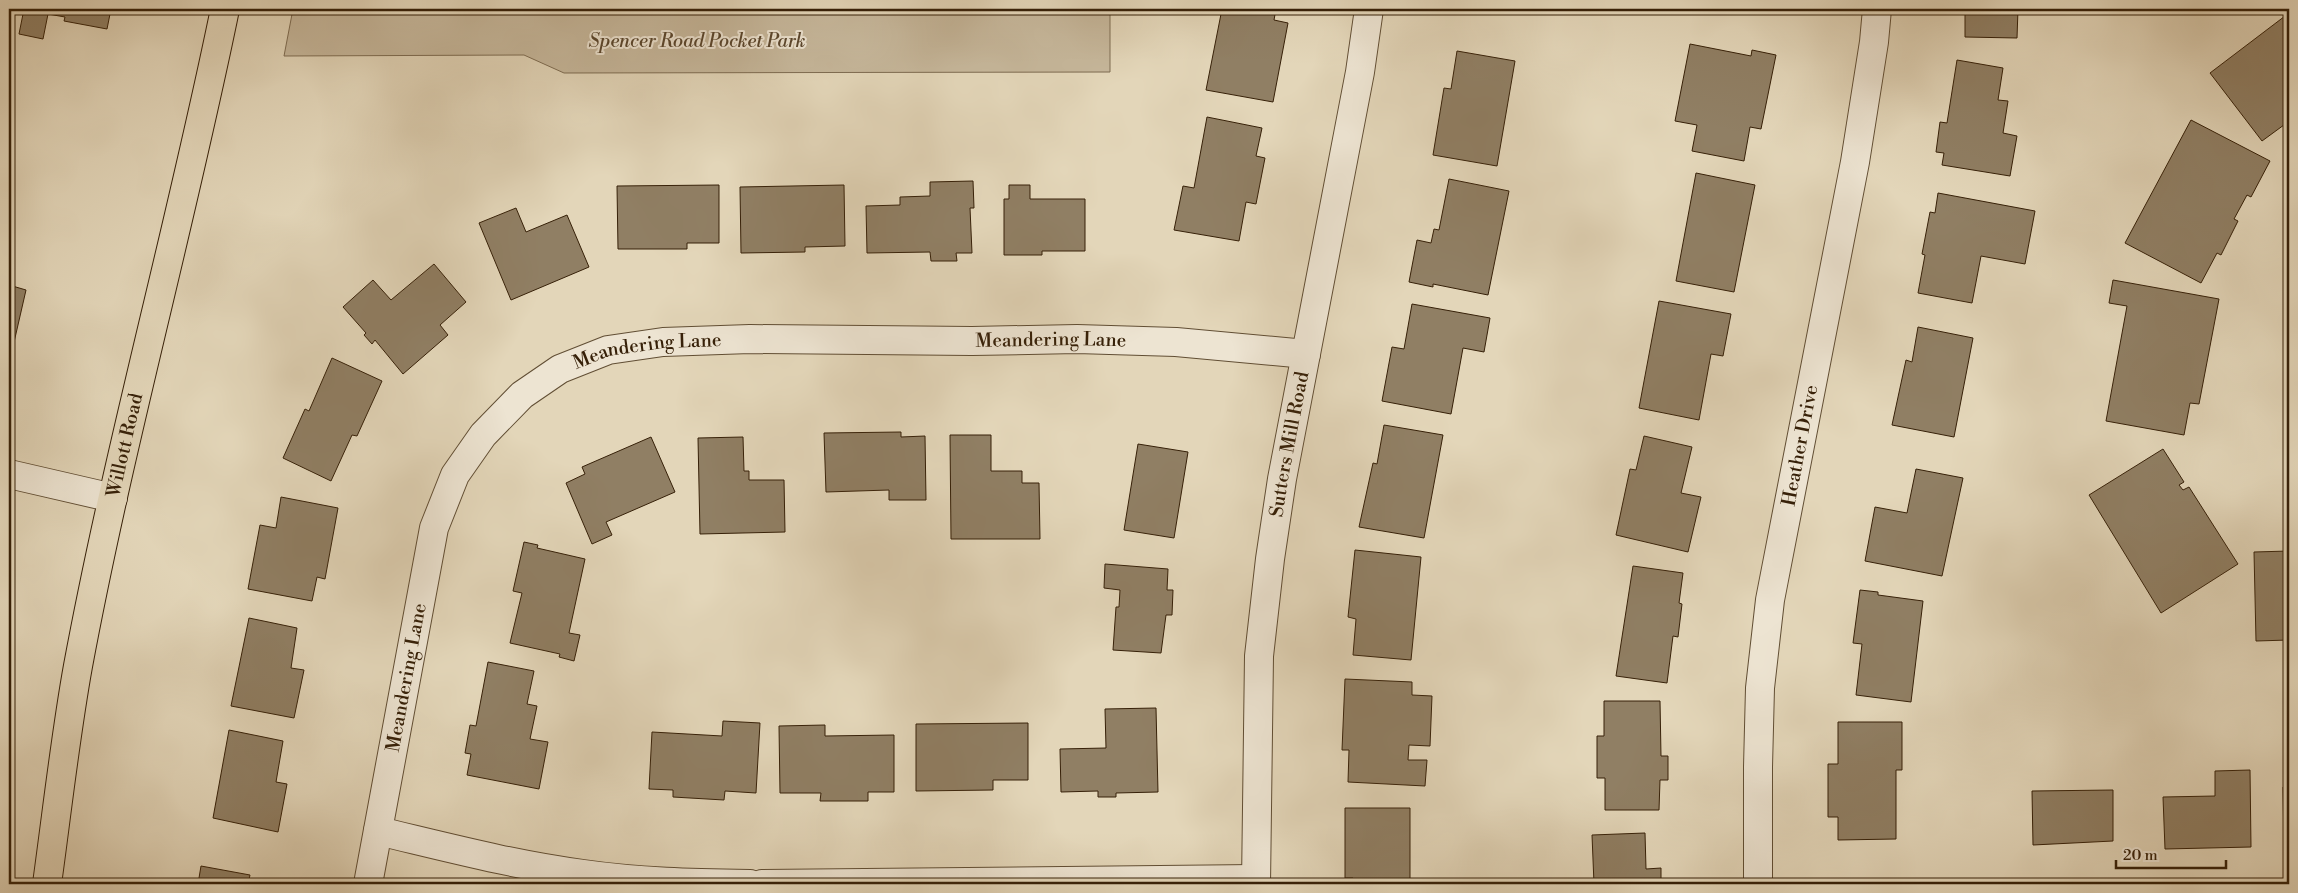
<svg xmlns="http://www.w3.org/2000/svg" width="2298" height="893" viewBox="0 0 2298 893" font-family="'Libre Bodoni',serif">
<style>
.green{fill:#c6b79b;stroke:#7e6c52}
.building{fill:#907f64;stroke:#362008}
.lines{fill:none;stroke-linecap:round;stroke-linejoin:round}
.minor-casing{stroke:#614e34;stroke-width:30}
.major-casing{stroke:#362008;stroke-width:30}
.minor{stroke:#ede4d2;stroke-width:28}
.major{stroke:#e3d6b9;stroke-width:28}
.labels{text-anchor:middle;dominant-baseline:central;stroke-width:4;stroke-linejoin:round;paint-order:stroke}
.park-label{font-size:19px;font-style:italic;fill:#5a462d;stroke:#ede4d2}
.street-label{font-size:19px;fill:#362008;stroke:#ede4d2}
</style>
<rect width="100%" height="100%" fill="#e3d6b9"/>
<filter id="stains"><feTurbulence type="fractalNoise" baseFrequency=".004" numOctaves="4"/><feColorMatrix values="0 0 0 0 .2 0 0 0 0 .09 0 0 0 0 .02 0 0 0 .5 -.17"/></filter>
<radialGradient id="worn" r=".72"><stop offset=".6" stop-color="#630" stop-opacity="0"/><stop offset="1" stop-color="#630" stop-opacity=".3"/></radialGradient>
<path class="green" d="M293 9H1110V72L564 73 524 55 284 56Z"/>
<g class="building">
<path d="M24 9H111L107 29 64 21 65 17 48 14 43 39 19 34Z"/>
<path d="M1222 9H1276L1274 20 1288 23 1273 102 1206 90Z"/>
<path d="M1965 9H2018L2017 38 1965 37Z"/>
<path d="M2289 13V124L2288 122 2262 141 2210 73Z"/>
<path d="M1690 44 1751 56 1752 50 1776 55 1761 129 1750 127 1744 161 1692 151 1697 125 1675 121Z"/>
<path d="M1457 51 1515 61 1497 166 1433 155 1444 88 1451 89Z"/>
<path d="M1957 60 2003 68 1998 100 2008 101 2003 133 2017 136 2010 176 1942 165 1944 153 1936 152 1940 122 1947 123Z"/>
<path d="M1207 117 1262 128 1256 156 1265 158 1256 204 1246 202 1239 241 1174 230 1183 186 1194 188Z"/>
<path d="M2191 120 2270 161 2251 197 2247 195 2234 219 2238 221 2221 255 2217 253 2201 283 2125 243Z"/>
<path d="M1696 173 1755 185 1734 292 1676 281Z"/>
<path d="M1449 179 1509 191 1488 295 1433 284V287L1409 282 1417 240 1431 243 1434 229 1439 230Z"/>
<path d="M973 181 974 208H970L972 253H956L957 261H931L930 252 867 253 866 206 900 205V197L930 196V182Z"/>
<path d="M719 185V243H687V249H618L617 186Z"/>
<path d="M844 185 845 246 805 247V252L741 253 740 187Z"/>
<path d="M1009 185H1030V199H1085V251H1042V255H1004V199H1009Z"/>
<path d="M1938 193 2035 211 2025 264 1981 256 1972 303 1918 293 1925 255 1922 254 1930 212 1935 213Z"/>
<path d="M516 208 526 232 567 215 589 267 511 300 479 223Z"/>
<path d="M434 264 466 302 440 325 448 335 403 374 375 340 372 344 364 335 366 333 343 307 373 280 391 300Z"/>
<path d="M2113 280 2219 299 2199 404 2190 403 2184 435 2106 421 2127 306 2109 303Z"/>
<path d="M9 285 26 290 12 351 9 350Z"/>
<path d="M1659 301 1731 314 1723 356 1711 354 1699 420 1639 408Z"/>
<path d="M1412 304 1490 318 1484 352 1463 348 1451 414 1382 401 1392 347 1404 349Z"/>
<path d="M1918 327 1973 338 1954 437 1892 425 1906 360 1912 362Z"/>
<path d="M332 358 382 381 357 436 352 435 331 481 283 458 305 409 309 411Z"/>
<path d="M1384 425 1443 435 1424 538 1359 527 1373 463 1377 464Z"/>
<path d="M901 432V437L925 436 926 500H889V490L826 492 824 433Z"/>
<path d="M950 435H991V471H1022V483H1039L1040 539H951Z"/>
<path d="M1644 436 1692 447 1681 493 1701 497 1688 552 1616 535 1630 469 1636 470Z"/>
<path d="M651 437 675 492 606 522 612 535 592 544 566 483 585 474 582 467Z"/>
<path d="M743 437 744 471H749V480H784L785 532 700 534 698 438Z"/>
<path d="M1138 444 1188 452 1174 538 1124 530Z"/>
<path d="M2163 449 2184 482 2179 485 2183 490 2189 487 2238 564 2161 613 2089 495Z"/>
<path d="M1916 469 1963 478 1942 576 1865 561 1875 507 1907 513Z"/>
<path d="M281 497 338 508 325 579 317 577 312 601 248 589 260 525 276 528Z"/>
<path d="M524 542 538 545 537 548 585 559 569 633 580 635 574 661 559 657 560 654 510 643 522 593 513 591Z"/>
<path d="M1355 550 1421 557 1411 660 1353 655 1356 619 1348 617Z"/>
<path d="M2289 551V640L2256 641 2254 552Z"/>
<path d="M1105 564 1168 569 1167 590H1173L1172 615H1166L1161 653 1113 650 1116 607H1119L1120 590 1104 588Z"/>
<path d="M1633 566 1683 573 1679 603 1682 604 1678 637 1673 636 1667 683 1616 676Z"/>
<path d="M1860 590 1878 592V595L1923 601 1911 702 1856 695 1862 644 1853 643Z"/>
<path d="M249 618 297 628 291 668 304 670 294 718 231 706Z"/>
<path d="M488 662 534 671 527 704 537 706 530 739 548 742 539 789 467 775 471 754 465 753 470 725 476 726Z"/>
<path d="M1345 679 1412 682V695L1432 696 1430 746 1409 745 1408 760H1427L1425 786 1348 782 1349 750H1342Z"/>
<path d="M1604 701H1660L1661 756H1668V780H1660L1659 810H1605V778H1597V736H1604Z"/>
<path d="M1156 708 1158 792 1116 793V797H1098V791L1061 792 1060 749 1106 748 1105 709Z"/>
<path d="M723 721 760 723 756 793 725 791 724 800 673 797V790L649 789 652 732 722 736Z"/>
<path d="M1838 722H1902V770H1896V839L1838 840V817H1828V764H1838Z"/>
<path d="M1028 723V780H993V790L916 791V724Z"/>
<path d="M825 725V736L894 735V792H868V801H820L821 793H780L779 726Z"/>
<path d="M229 730 283 741 276 782 287 784 278 832 213 818Z"/>
<path d="M2250 770 2251 847 2165 849 2163 797 2215 796V771Z"/>
<path d="M2283 787H2289V846H2284Z"/>
<path d="M2113 790V841L2033 845 2032 791Z"/>
<path d="M1345 808H1410V884H1353V878H1345Z"/>
<path d="M1645 833 1646 869 1661 868V884H1594L1592 835Z"/>
<path d="M201 866 250 875 248 884H198Z"/>
</g>
<g class="lines">
<g class="minor-casing">
<g id="minor">
<path d="M9 474 113 498"/>
<path d="M378 831C446 847 514 865 583 874 638 882 694 883 750 884"/>
<path id="s1" d="M368 884 434 528 455 475 483 435 522 395 560 369 608 350 663 342 750 339 972 341 1077 339 1176 342 1306 354"/>
<path d="M762 884 1255 879"/>
<path id="s2" d="M1256 884 1259 656 1270 559 1282 479 1360 72 1369 9"/>
<path id="s3" d="M1758 884V767L1760 688 1770 600 1855 162 1874 42 1877 9"/>
</g>
</g>
<g class="major-casing">
<g id="major">
<path id="s4" d="M47 884C57 812 65 738 78 666 119 446 180 229 225 9"/>
</g>
</g>
<use href="#minor" class="minor"/>
<use href="#major" class="major"/>
</g>
<g class="labels">
<g class="park-label">
<text x="697" y="41">Spencer Road Pocket Park</text>
</g>
<g class="street-label">
<text stroke="none"><textPath href="#s1" startOffset="1065">Meandering Lane</textPath></text>
<text stroke="none"><textPath href="#s1" startOffset="660">Meandering Lane</textPath></text>
<text stroke="none"><textPath href="#s2" startOffset="442">Sutters Mill Road</textPath></text>
<text stroke="none"><textPath href="#s4" startOffset="446">Willott Road</textPath></text>
<text stroke="none"><textPath href="#s3" startOffset="442">Heather Drive</textPath></text>
<text stroke="none"><textPath href="#s1" startOffset="210">Meandering Lane</textPath></text>
</g>
</g>
<rect width="2298" height="893" fill="none" stroke="#e3d6b9" stroke-width="30"/>
<rect x="10" y="10" width="2278" height="873" fill="none" stroke="#362008" stroke-width="2.5"/>
<rect x="15" y="15" width="2268" height="863" fill="none" stroke="#362008"/>
<path d="M2116 860v8h110v-8" fill="none" stroke="#362008" stroke-width="2.5"/>
<text x="2123" y="860" font-size="15" fill="#362008" stroke="#ede4d2" stroke-width="4" paint-order="stroke">20 m</text>
<rect width="100%" height="100%" filter="url(#stains)"/>
<rect width="100%" height="100%" fill="url(#worn)"/>
</svg>
